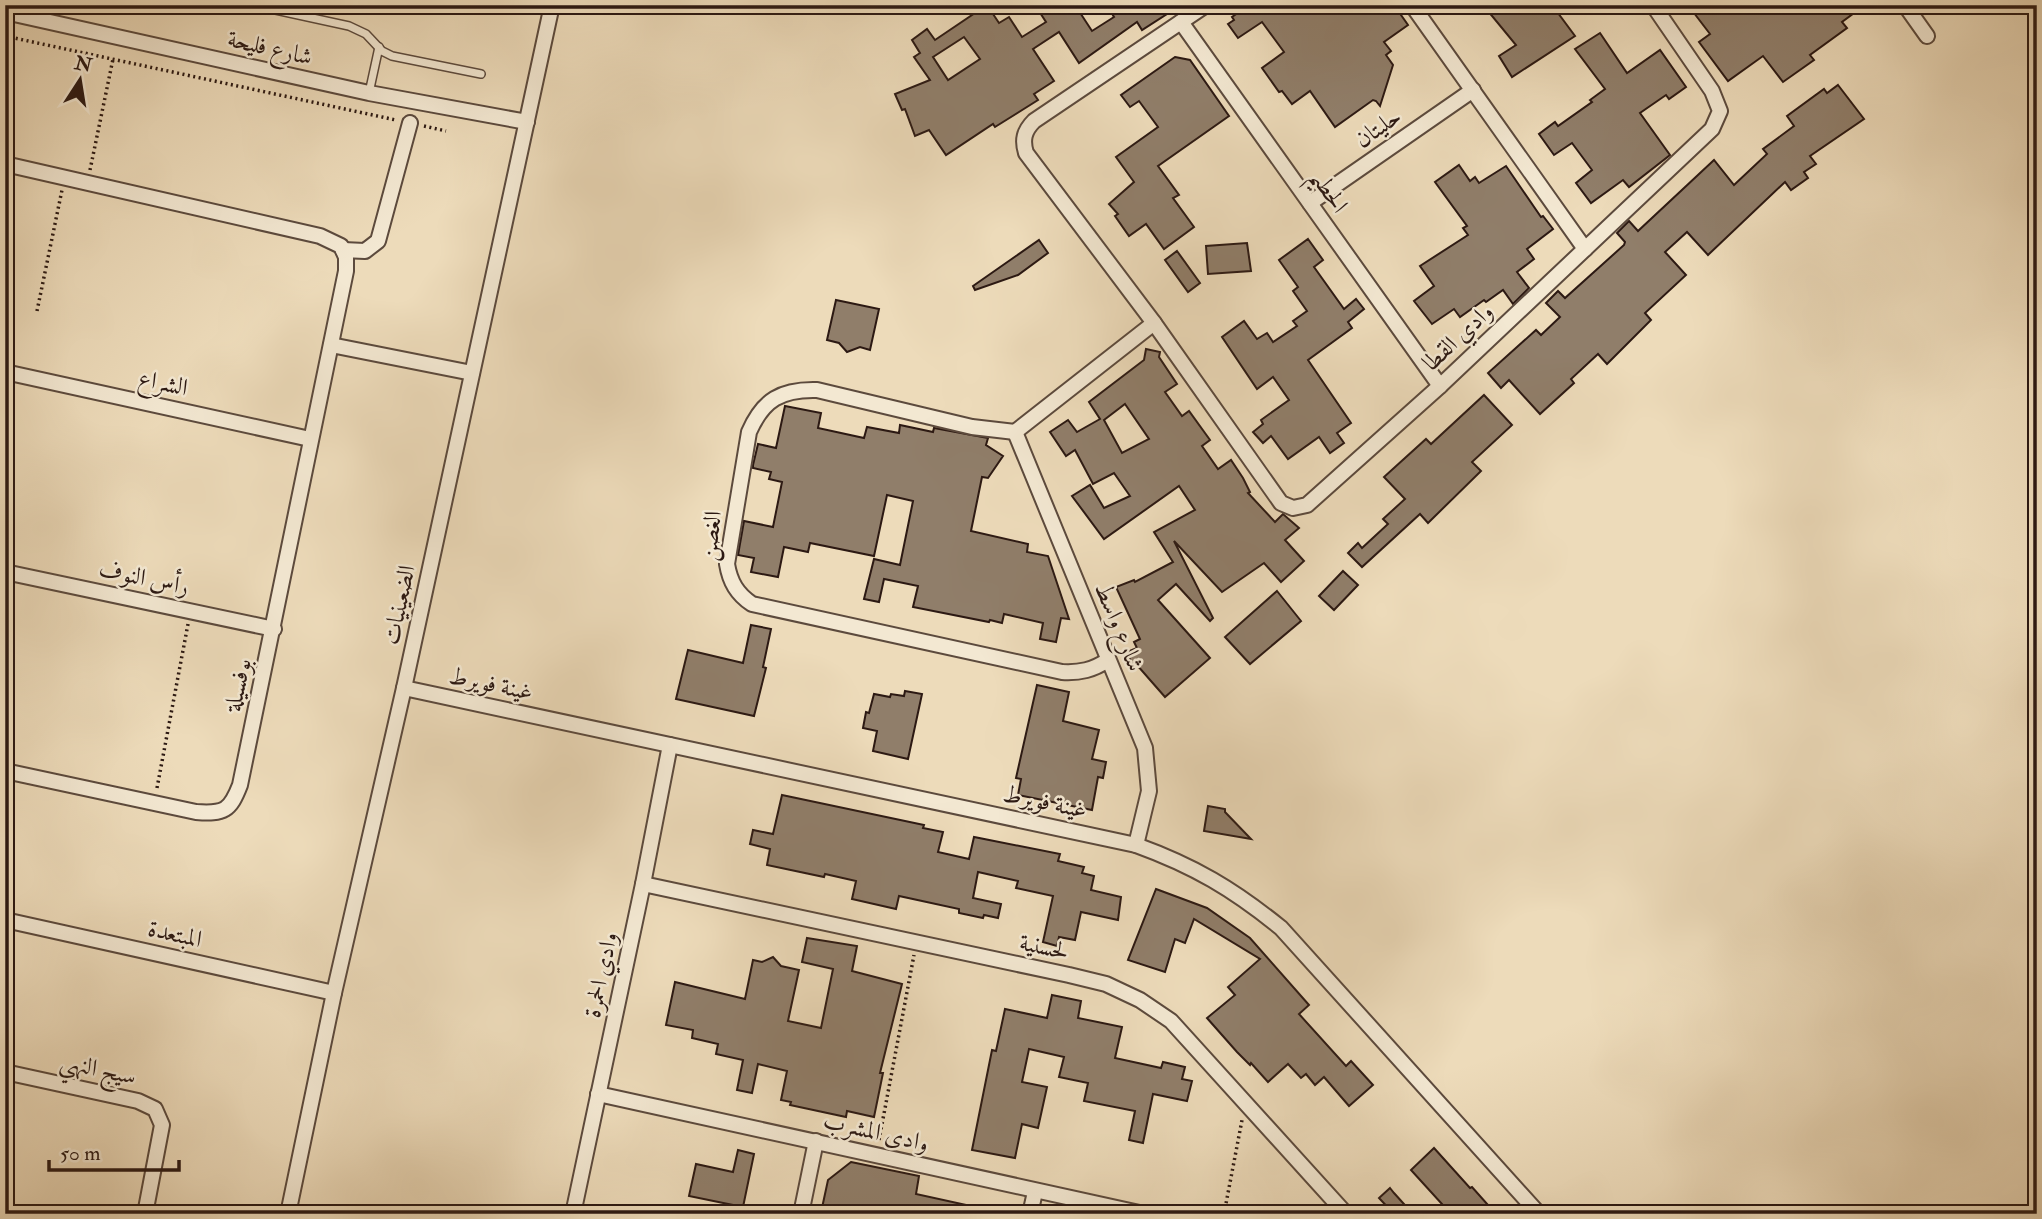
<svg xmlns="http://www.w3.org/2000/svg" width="2042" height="1219" viewBox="0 0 2042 1219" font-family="'IM FELL Double Pica',Amiri,serif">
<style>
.building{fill:#907e6a;stroke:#2c1913;stroke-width:2;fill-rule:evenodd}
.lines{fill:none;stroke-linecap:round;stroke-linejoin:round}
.lane-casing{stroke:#5c4a3d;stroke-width:10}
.street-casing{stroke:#5c4a3d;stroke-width:18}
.path{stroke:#2c1913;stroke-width:3.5;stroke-dasharray:2 3.5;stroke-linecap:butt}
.lane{stroke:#f3e8d2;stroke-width:7}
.street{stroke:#f3e8d2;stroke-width:14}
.labels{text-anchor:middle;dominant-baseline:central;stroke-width:5;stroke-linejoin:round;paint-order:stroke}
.street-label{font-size:24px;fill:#2c1913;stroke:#f3e8d2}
</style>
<rect width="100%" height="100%" fill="#eddbba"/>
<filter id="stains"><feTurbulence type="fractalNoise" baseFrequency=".00286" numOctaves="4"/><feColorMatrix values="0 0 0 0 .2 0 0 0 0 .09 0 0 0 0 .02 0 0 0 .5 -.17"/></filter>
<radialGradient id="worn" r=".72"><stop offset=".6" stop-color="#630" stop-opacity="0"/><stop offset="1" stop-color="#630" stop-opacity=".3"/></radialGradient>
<g class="building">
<path d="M987 5 999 23 1009 17 1022 37 1046 22 1035 5H1075L1092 31 1114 17 1107 5H1181L1142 30 1137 22 1079 63 1059 32 1033 49 1054 81 1034 94 1038 100 995 127 993 124 946 155 929 130 915 136 905 109 902 110 895 94 930 80 914 57 920 53 912 40 927 29 935 40ZM964 37 980 59 948 80 933 57Z"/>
<path d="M1249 5H1394L1408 25 1384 42 1391 51 1386 55 1393 65 1380 106 1376 101 1373 100 1335 127 1310 91 1292 104 1282 91 1279 92 1262 68 1284 52 1262 22 1238 38 1228 24 1234 20 1232 17Z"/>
<path d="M1483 5H1552L1575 36 1512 77 1499 56 1516 45Z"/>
<path d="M1704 5H1865L1842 22 1847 28 1810 55 1814 60 1783 82 1763 56 1728 81 1699 42 1710 34 1694 13Z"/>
<path d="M1600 33 1627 73 1660 50 1686 87 1669 99 1666 95 1640 113 1670 155 1629 187 1623 180 1591 203 1576 183 1592 170 1572 143 1554 155 1539 134 1555 122 1558 126 1592 102 1590 100 1605 89 1575 49Z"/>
<path d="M1175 57 1190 60 1229 116 1158 166 1179 195 1173 198 1194 227 1164 249 1146 224 1129 236 1115 216 1118 214 1109 204 1134 182 1116 157 1158 127 1139 101 1130 107 1121 95Z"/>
<path d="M1838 85 1864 119 1810 156 1816 164 1804 172 1808 178 1791 190 1785 182 1708 255 1687 232 1665 252 1686 275 1645 313 1651 320 1607 364 1598 354 1571 379 1574 383 1540 414 1509 380 1501 388 1488 373 1536 330 1541 335 1560 317 1546 303 1558 291 1565 298 1624 245 1625 242 1617 233 1629 221 1638 231 1714 160 1734 185 1767 154 1763 149 1794 126 1787 116 1824 89 1827 93Z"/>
<path d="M1459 165 1470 181 1475 177 1479 183 1506 166 1541 217 1543 216 1553 229 1527 249 1534 259 1517 272 1529 288 1513 304 1503 290 1486 302 1484 300 1460 317 1454 309 1432 324 1414 301 1434 286 1420 266 1468 235 1463 228 1467 226 1435 182Z"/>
<path d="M1308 239 1323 260 1314 267 1344 309 1356 299 1364 309 1348 322 1352 328 1308 360 1351 423 1337 433 1344 443 1330 453 1319 437 1288 459 1271 436 1263 443 1253 432 1263 424 1261 420 1289 400 1273 377 1257 389 1222 337 1244 321 1257 339 1267 333 1273 342 1297 326 1293 321 1307 311 1293 291 1298 287 1279 260Z"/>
<path d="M1039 240 1048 253 1018 275 975 290 973 286Z"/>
<path d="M1247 243 1251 271 1208 274 1206 246Z"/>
<path d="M1177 251 1200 283 1188 292 1165 260Z"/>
<path d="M836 300 879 309 870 350 860 347 847 352 839 343 827 340Z"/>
<path d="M1146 349 1160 352 1159 357 1177 384 1165 392 1182 416 1189 411 1210 440 1202 446 1218 469 1231 460 1243 478 1250 492 1248 493 1275 522 1283 514 1299 528 1285 540 1304 561 1281 582 1264 563 1222 592 1174 541 1213 618 1210 621 1176 584 1158 600 1210 658 1165 697 1137 665 1133 667 1127 652 1137 648 1134 642 1140 639 1116 587 1134 580 1135 582 1173 562 1154 532 1195 510 1179 486 1104 539 1072 496 1090 485 1104 508 1130 496 1114 473 1093 484 1075 450 1066 456 1050 432 1068 420 1077 432 1100 419 1089 402 1144 360ZM1125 404 1149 439 1122 453 1104 420Z"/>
<path d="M1484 395 1512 425 1472 462 1481 471 1428 523 1420 514 1362 567 1348 553 1358 543 1362 548 1388 524 1383 519 1405 499 1384 477 1426 439 1431 444Z"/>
<path d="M785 406 821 413 818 428 864 438 867 427 899 433 900 425 933 432 934 428 988 438 986 445 1003 456 988 478 982 477 971 531 1028 544 1027 552 1048 556 1069 619 1061 618 1056 642 1040 639 1043 623 1004 614 1002 623 990 620 989 622 913 607 918 586 884 579 879 602 864 599 874 559 900 565 913 501 887 495 874 556 810 543 808 552 784 547 778 577 751 572 754 558 738 555 744 521 773 527 782 482 769 479 771 472 753 468V465L758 444 776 448Z"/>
<path d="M1343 571 1358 585 1334 610 1319 596Z"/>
<path d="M1277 591 1301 621 1250 664 1225 637Z"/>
<path d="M751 625 771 629 763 667 766 668 754 716 676 699 688 650 743 663Z"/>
<path d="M1037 685 1069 692 1063 721 1099 730 1092 759 1106 762 1103 778 1098 777 1092 810 1018 795 1021 779 1016 778Z"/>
<path d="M905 691 922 694 908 759 873 751 877 731 863 728 866 712 869 713 874 694 890 697 891 694 904 696Z"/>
<path d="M782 795 924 825 923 828 943 832 938 852 969 859 974 837 1060 854 1058 861 1084 867 1082 873 1094 876 1091 890 1121 897 1118 920 1081 912 1075 940 1059 937 1057 946 1043 942 1053 896 1016 888 1018 881 978 872 973 898 1001 904 998 918 984 915 983 918 959 913V909L899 896 896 909 852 899 856 881 825 874 824 877 767 865 770 849 750 844 753 830 773 834Z"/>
<path d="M1208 806 1225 809V812L1251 839 1204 831Z"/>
<path d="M1156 889 1207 908 1250 938 1309 1005 1299 1014 1346 1066 1351 1061 1373 1085 1349 1106 1324 1077 1315 1085 1306 1074 1301 1078 1288 1064 1268 1082 1251 1063 1250 1065 1237 1052 1207 1018 1235 995 1228 987 1260 959 1194 919 1185 943 1175 939 1165 972 1128 960Z"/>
<path d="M807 938 857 946 852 971 902 984 880 1073H883L874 1117 847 1111 846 1117 790 1105 791 1102 781 1100 787 1071 758 1064 752 1093 737 1090 743 1060 716 1054 718 1044 692 1038 693 1030 666 1025 675 982 745 999 753 960 762 962 773 957 781 966 799 970 788 1021 821 1028 833 969 802 962Z"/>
<path d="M1052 995 1081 1001 1078 1018 1122 1027 1115 1058 1161 1068 1163 1062 1185 1067 1182 1079 1192 1081 1187 1101 1153 1094 1143 1143 1129 1140 1135 1111 1084 1101 1088 1083 1059 1077 1064 1057 1029 1049 1022 1082 1047 1087 1038 1128 1022 1124 1015 1158 972 1150 992 1050 996 1051 1005 1009 1047 1018Z"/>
<path d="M1434 1148 1470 1188 1472 1187 1496 1214H1451L1411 1170Z"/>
<path d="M738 1150 754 1154 743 1207 689 1196 696 1164 733 1172Z"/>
<path d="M851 1162 919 1176 916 1194 980 1208 979 1214H835V1210L822 1208 828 1180Z"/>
<path d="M1390 1188 1394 1193 1413 1214H1394L1379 1198Z"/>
</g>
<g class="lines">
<g class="lane-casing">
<g id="lane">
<path d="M252 5 349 26 366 34 382 51 392 56 481 74"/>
<path d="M369 93 379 47"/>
</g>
</g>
<g class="street-casing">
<g id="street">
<path d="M1206 5 1034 121C1024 131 1022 140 1026 153L1154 323 1281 503 1293 508 1307 505 1440 386 1712 129 1720 111 1712 91 1653 5"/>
<path d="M1412 5 1585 249"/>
<path d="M1905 5 1927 36"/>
<path d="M5 12 369 93 527 122"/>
<path d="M1181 22 1440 386"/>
<path d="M5 164 320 236 341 246 346 257V271L240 785C230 811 224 814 196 812L5 771"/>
<path d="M1310 203 1473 90"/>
<path d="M343 250 365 251 378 241 410 123"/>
<path d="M331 345 472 373"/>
<path d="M5 372 310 439"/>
<path d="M1015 432 972 427 817 390C781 389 763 400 749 432L727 564C730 582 737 594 752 604L1062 672C1080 673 1093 670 1108 660"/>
<path d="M1015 432 1145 748 1149 791 1136 845"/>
<path d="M1015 432 1154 323"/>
<path d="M5 572 274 629"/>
<path d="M404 688 1136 845C1194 866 1233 889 1281 928L1539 1214"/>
<path d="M643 884 1069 975 1106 984 1140 1000 1171 1021 1346 1214"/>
<path d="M5 920 334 993"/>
<path d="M5 1072 138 1101 155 1109 162 1125 145 1214"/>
<path d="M598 1094 1144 1214"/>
<path d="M288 1214 334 993 404 688 552 5"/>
<path d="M573 1214 643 884 670 745"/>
<path d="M801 1214 816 1141"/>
<path d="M1030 1214 1035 1192"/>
</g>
</g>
<g class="path">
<path d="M5 36 396 120"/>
<path d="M424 126 446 131"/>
<path d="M90 170 113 59"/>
<path d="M37 311 62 190"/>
<path d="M157 788 188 624"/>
<path d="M879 1140 914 955"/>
<path d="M1224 1214 1242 1120"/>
</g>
<use href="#lane" class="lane"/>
<use href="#street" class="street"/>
</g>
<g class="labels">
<g class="street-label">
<text transform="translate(270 48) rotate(13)">شارع فليحة</text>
<text transform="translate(1378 128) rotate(-35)">حليتان</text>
<text transform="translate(1329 191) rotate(55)">الحطيم</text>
<text transform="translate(1458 337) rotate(-43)">وادي القطا</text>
<text transform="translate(163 383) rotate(12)">الشراع</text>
<text transform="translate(711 536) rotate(-84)">الغصن</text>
<text transform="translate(144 578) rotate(12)">رأس النوف</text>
<text transform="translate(399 605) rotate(-78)">الضعينيات</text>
<text transform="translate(1119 627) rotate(68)">شارع واسط</text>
<text transform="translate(491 684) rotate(12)">غينة فويرط</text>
<text transform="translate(238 685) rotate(-78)">بوفسيلة</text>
<text transform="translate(1045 802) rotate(12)">غينة فويرط</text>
<text transform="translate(175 934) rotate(13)">المبتعدة</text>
<text transform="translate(1044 947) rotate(12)">لحسنية</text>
<text transform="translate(601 975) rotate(-78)">وادي الحمرة</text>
<text transform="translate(98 1069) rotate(12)">سيج النهي</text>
<text transform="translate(876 1132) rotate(13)">وادى المشرب</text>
</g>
</g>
<rect width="2042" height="1219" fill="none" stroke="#eddbba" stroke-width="28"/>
<rect x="7" y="7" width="2028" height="1205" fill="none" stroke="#2c1913" stroke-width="3.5"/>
<rect x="14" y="14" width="2014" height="1191" fill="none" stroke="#2c1913" stroke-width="2"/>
<g transform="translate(80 80) rotate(12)" stroke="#f3e8d2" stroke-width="5" paint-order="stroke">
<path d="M0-5L12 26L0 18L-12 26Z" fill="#2c1913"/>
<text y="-10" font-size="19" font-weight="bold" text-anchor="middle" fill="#2c1913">N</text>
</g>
<path d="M49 1160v10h130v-10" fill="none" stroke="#2c1913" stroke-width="3.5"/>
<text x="60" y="1160" font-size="21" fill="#2c1913" stroke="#f3e8d2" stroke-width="5" paint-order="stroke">50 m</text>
<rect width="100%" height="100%" filter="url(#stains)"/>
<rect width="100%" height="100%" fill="url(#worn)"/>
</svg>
